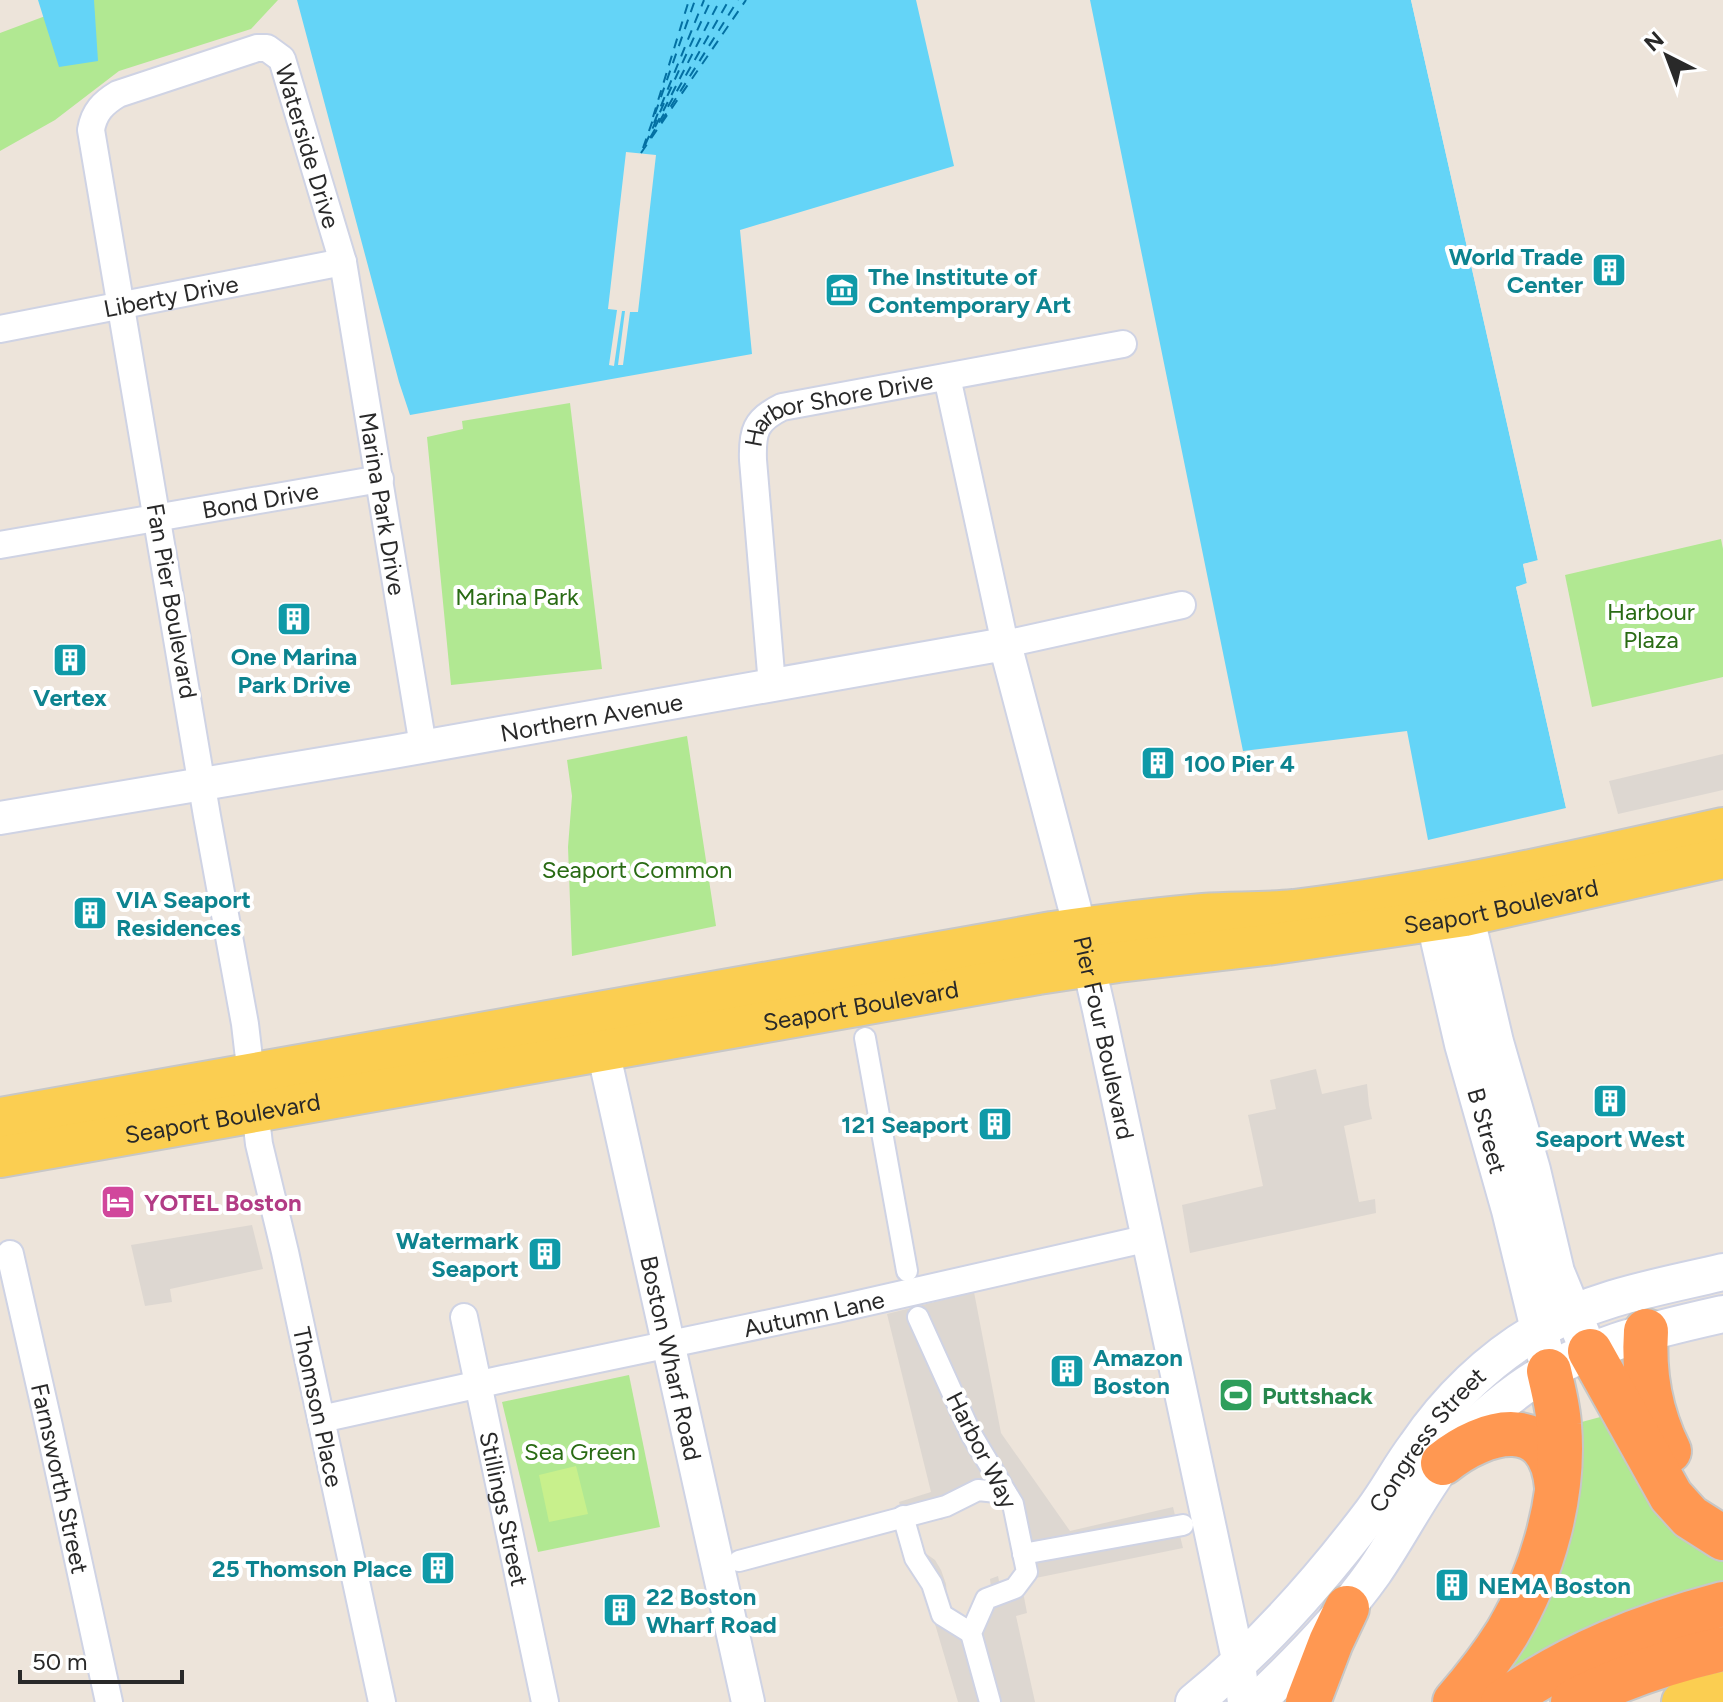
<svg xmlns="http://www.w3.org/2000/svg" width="1723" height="1702" viewBox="0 0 1723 1702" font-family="Figtree,sans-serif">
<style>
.green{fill:#b1e892}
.pitch{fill:#c8f08c}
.plaza{fill:#ddd7d1;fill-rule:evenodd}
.water{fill:#64d4f7}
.pier{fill:#ede4da}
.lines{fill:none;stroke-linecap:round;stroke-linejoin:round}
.ferry{stroke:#0370a3;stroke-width:2;stroke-dasharray:10 8;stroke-linecap:butt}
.pedestrian-casing{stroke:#cfd3e4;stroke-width:24}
.minor-casing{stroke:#cfd3e4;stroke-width:30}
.tertiary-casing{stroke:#cfd3e4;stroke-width:36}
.secondary-casing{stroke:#cfd3e4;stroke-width:40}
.primary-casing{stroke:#c7c7c7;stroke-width:44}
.motorway-casing{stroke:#c7c7c7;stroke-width:48}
.pedestrian{stroke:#fff;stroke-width:20}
.minor{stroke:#fff;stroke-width:26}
.tertiary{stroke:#fff;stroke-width:32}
.secondary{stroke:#fff;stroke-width:36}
.primary{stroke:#fbce51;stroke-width:40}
.motorway{stroke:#ff9852;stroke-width:44}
.labels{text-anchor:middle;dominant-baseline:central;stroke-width:8;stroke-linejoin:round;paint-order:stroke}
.street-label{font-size:24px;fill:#292929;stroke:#fff}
.culture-label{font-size:24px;font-weight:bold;fill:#0d838f;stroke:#fff;text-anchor:start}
.park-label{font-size:24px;fill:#296b14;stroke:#fff}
.hotel-label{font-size:24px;font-weight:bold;fill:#b23c85;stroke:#fff;text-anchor:start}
.leisure-label{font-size:24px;font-weight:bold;fill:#27864d;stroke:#fff;text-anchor:start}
</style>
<rect width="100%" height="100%" fill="#ede4da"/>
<g class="green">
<path d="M88 0H278L251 29 119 71 55 120 0 151V33Z"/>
<path d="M570 403 602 669 451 685 427 437 463 429 462 421Z"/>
<path d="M1721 539 1723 549V677L1592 707 1565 575Z"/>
<path d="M687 736 716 926 572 956 568 847 572 796 567 760Z"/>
<path d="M629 1375 660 1527 538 1552 502 1402Z"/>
<path d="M1604 1416 1723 1556V1584L1499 1680 1578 1423Z"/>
</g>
<path class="pitch" d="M576 1466 588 1514 549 1522 539 1475Z"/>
<g class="plaza">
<path d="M1723 754V790L1618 814 1609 781Z"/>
<path d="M1316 1069 1322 1094 1367 1084 1369 1105 1372 1119 1344 1126 1359 1202 1375 1199 1376 1213 1190 1253 1182 1205 1263 1186 1248 1115 1276 1109 1270 1080Z"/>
<path d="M252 1225 263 1269 170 1289 172 1302 145 1306 131 1245Z"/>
<path d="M974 1292 1001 1433 1070 1531 1173 1507 1183 1548 1021 1581 1027 1613 1016 1616 1035 1702H958L899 1502 931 1492 887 1314ZM986 1501 997 1502 1006 1510 1018 1576 1000 1586 998 1576 990 1579 991 1587 970 1615 964 1619 948 1609 946 1584 941 1570 935 1560 918 1548 913 1533 917 1525 934 1520H941L955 1514 963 1506 974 1502Z"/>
</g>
<g class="water">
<path d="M38 0H94L98 61 59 67Z"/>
<path d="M297 0H916L954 166 740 230 752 354 410 415 399 382Z"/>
<path d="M1090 0H1411L1538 561 1523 564 1527 584 1516 587 1566 808 1428 840 1407 731 1243 751Z"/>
</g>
<g class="pier">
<path d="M1411 0H1415L1542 560 1540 564 1527 567 1531 585 1520 590 1570 808 1567 812 1516 587 1527 583 1523 564 1538 560Z"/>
<path d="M626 152 656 155 638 312H630L623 365H618L625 311H622L614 366 609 365 617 310 608 309Z"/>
</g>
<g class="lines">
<g class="ferry">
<path d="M653 117 689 0"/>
<path d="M661 122 738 0"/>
<path d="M654 123 704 0"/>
<path d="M655 127 720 0"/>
<path d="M650 138 729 0"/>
<path d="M645 145 711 0"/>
<path d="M643 148 695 0"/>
<path d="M641 153 746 0"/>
</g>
<g class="pedestrian-casing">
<g id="pedestrian">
<path d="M865 1038 907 1271"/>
<path d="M918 1317 971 1434 1013 1504 1027 1572 1015 1588 986 1599 971 1633 990 1702"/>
<path d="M903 1516 915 1558 932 1584 942 1615 971 1633"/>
<path d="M1023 1554 1183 1525"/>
<path d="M739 1561 946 1506 978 1490 1006 1493"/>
</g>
</g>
<g class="minor-casing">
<g id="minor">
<path id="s1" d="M0 329 343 262"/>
<path d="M947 377 1005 644 1182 605"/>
<path id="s2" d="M0 545 380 479"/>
<path id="s3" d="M772 685 753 460C752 432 755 420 782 407L1123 344"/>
<path id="s4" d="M10 1254 49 1426 109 1702"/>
<path id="s5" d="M464 1317 545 1702"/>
<path id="s6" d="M321 1419 503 1379 837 1309 1149 1238"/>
<path id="s7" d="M382 1702 285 1252 259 1144 245 1024 207 816 91 130C94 112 103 103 118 94L257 48H267L282 59 343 262 423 746"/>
</g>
</g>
<g class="tertiary-casing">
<g id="tertiary">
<path id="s8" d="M0 818 393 752 1005 644 1080 928 1099 1010 1239 1664 1244 1702"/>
<path id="s9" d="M598 1028 748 1702"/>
</g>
</g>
<g class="secondary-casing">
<g id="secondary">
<path d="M1459 888 1495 1042 1532 1170 1556 1272 1582 1335"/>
<path id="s10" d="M1428 892 1463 1044 1510 1210 1545 1354"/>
<path id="s11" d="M1194 1702C1262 1647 1320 1581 1372 1512 1388 1491 1400 1467 1416 1446 1447 1400 1490 1358 1539 1330 1596 1297 1660 1287 1723 1272"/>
<path d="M1256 1702C1299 1662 1340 1620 1374 1572 1398 1537 1417 1499 1442 1465 1463 1435 1491 1410 1520 1389 1580 1346 1652 1330 1723 1314"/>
</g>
</g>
<g class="primary-casing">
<g id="primary">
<path d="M0 1118 1052 932C1102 925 1152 918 1203 914 1233 912 1263 913 1294 910 1439 892 1581 860 1723 828"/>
<path id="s12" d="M0 1157 1038 974 1118 962 1266 945 1465 916 1723 858"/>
<path d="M1682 1702 1723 1692"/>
</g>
</g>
<g class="motorway-casing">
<g id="motorway">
<path d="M1646 1331C1643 1374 1650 1413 1669 1451"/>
<path d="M1590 1351 1671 1496 1690 1517 1723 1538"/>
<path d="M1443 1463C1485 1429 1550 1412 1557 1487"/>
<path d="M1308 1702 1331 1642 1347 1608"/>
<path d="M1455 1702C1474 1680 1492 1657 1507 1633 1543 1572 1565 1496 1559 1425 1558 1407 1553 1389 1549 1371"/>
<path d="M1503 1702C1570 1654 1644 1625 1723 1604"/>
<path d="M1573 1702C1621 1677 1670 1661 1723 1649"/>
</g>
</g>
<use href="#pedestrian" class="pedestrian"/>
<use href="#minor" class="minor"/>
<use href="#tertiary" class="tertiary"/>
<use href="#secondary" class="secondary"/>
<use href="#primary" class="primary"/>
<use href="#motorway" class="motorway"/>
</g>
<defs>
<g id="building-square" transform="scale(1.8)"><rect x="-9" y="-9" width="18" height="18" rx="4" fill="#0f9aa8" stroke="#fff"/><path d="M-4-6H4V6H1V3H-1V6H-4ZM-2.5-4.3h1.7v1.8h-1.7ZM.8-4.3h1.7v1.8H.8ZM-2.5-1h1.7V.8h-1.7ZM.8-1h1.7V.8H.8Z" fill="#fff"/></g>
<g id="museum-square" transform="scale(1.8)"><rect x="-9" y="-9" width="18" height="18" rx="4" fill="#0f9aa8" stroke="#fff"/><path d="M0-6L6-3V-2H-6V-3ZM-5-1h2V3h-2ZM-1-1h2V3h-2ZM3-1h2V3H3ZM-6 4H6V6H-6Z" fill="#fff"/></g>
<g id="hotel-square" transform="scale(1.8)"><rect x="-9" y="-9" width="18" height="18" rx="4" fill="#d1479c" stroke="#fff"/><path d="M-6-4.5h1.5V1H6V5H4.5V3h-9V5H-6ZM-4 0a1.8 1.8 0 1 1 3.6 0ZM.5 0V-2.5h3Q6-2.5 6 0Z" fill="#fff"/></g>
<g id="stadium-square" transform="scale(1.8)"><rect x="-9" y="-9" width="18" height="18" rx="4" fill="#2e9e5b" stroke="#fff"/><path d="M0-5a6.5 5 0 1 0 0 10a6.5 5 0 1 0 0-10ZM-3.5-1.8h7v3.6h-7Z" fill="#fff"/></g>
</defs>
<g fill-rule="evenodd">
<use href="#building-square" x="1609" y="270"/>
<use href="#museum-square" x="842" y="290"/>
<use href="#building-square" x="294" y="619"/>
<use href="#building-square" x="70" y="660"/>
<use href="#building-square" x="1158" y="763"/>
<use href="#building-square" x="90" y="913"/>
<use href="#building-square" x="1610" y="1101"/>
<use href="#building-square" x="995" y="1124"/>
<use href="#hotel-square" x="118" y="1202"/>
<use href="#building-square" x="545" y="1254"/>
<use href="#building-square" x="1067" y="1371"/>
<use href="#stadium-square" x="1236" y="1395"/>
<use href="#building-square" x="438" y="1568"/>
<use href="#building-square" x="1452" y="1585"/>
<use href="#building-square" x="620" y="1610"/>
</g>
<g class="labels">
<g class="street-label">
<text stroke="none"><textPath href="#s7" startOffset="1912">Waterside Drive</textPath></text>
<text stroke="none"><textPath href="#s1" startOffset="174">Liberty Drive</textPath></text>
<text stroke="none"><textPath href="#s3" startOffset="342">Harbor Shore Drive</textPath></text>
<text stroke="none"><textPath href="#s2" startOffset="264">Bond Drive</textPath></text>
<text stroke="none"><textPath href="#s7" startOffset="2278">Marina Park Drive</textPath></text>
<text transform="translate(172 601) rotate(80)">Fan Pier Boulevard</text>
<text stroke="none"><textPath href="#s8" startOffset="600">Northern Avenue</textPath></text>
<text stroke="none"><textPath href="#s12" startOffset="1522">Seaport Boulevard</textPath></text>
<text stroke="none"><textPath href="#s12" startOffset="874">Seaport Boulevard</textPath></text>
<text stroke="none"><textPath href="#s8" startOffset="1426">Pier Four Boulevard</textPath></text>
<text stroke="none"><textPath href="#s12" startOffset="226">Seaport Boulevard</textPath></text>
<text stroke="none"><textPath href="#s10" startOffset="246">B Street</textPath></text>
<text stroke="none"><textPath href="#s6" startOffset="504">Autumn Lane</textPath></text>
<text stroke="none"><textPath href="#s9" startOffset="338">Boston Wharf Road</textPath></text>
<text transform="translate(318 1407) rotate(78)">Thomson Place</text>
<text stroke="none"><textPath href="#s11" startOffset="352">Congress Street</textPath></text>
<text transform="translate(982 1450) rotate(63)">Harbor Way</text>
<text stroke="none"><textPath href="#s4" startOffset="230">Farnsworth Street</textPath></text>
<text stroke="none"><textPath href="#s5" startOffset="196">Stillings Street</textPath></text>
</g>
<g class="culture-label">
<text x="1583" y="256" text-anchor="end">World Trade<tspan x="1583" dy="28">Center</tspan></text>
<text x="868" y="276">The Institute of<tspan x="868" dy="28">Contemporary Art</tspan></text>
<text x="294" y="656" text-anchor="middle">One Marina<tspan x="294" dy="28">Park Drive</tspan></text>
<text x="70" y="697" text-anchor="middle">Vertex</text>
<text x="1184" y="763">100 Pier 4</text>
<text x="116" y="899">VIA Seaport<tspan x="116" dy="28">Residences</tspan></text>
<text x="969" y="1124" text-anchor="end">121 Seaport</text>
<text x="1610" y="1138" text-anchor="middle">Seaport West</text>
<text x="519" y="1240" text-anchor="end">Watermark<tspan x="519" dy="28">Seaport</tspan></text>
<text x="1093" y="1357">Amazon<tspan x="1093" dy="28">Boston</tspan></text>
<text x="412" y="1568" text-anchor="end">25 Thomson Place</text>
<text x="1478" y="1585">NEMA Boston</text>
<text x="646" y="1596">22 Boston<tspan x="646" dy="28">Wharf Road</tspan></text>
</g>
<g class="park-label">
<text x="517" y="596">Marina Park</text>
<text x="1651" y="611">Harbour<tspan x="1651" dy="28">Plaza</tspan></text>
<text x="637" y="869">Seaport Common</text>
<text x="580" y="1451">Sea Green</text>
</g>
<g class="hotel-label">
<text x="144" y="1202">YOTEL Boston</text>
</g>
<g class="leisure-label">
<text x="1262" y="1395">Puttshack</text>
</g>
</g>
<g transform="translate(1667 56) rotate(318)" stroke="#ffffff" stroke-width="6" paint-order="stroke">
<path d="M0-6L14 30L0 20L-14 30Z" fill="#292929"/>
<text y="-12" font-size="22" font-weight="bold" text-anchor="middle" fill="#292929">N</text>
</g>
<path d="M20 1670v12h162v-12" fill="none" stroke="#292929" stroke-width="4"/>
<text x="32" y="1670" font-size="24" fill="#292929" stroke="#ffffff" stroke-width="6" paint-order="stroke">50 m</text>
</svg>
